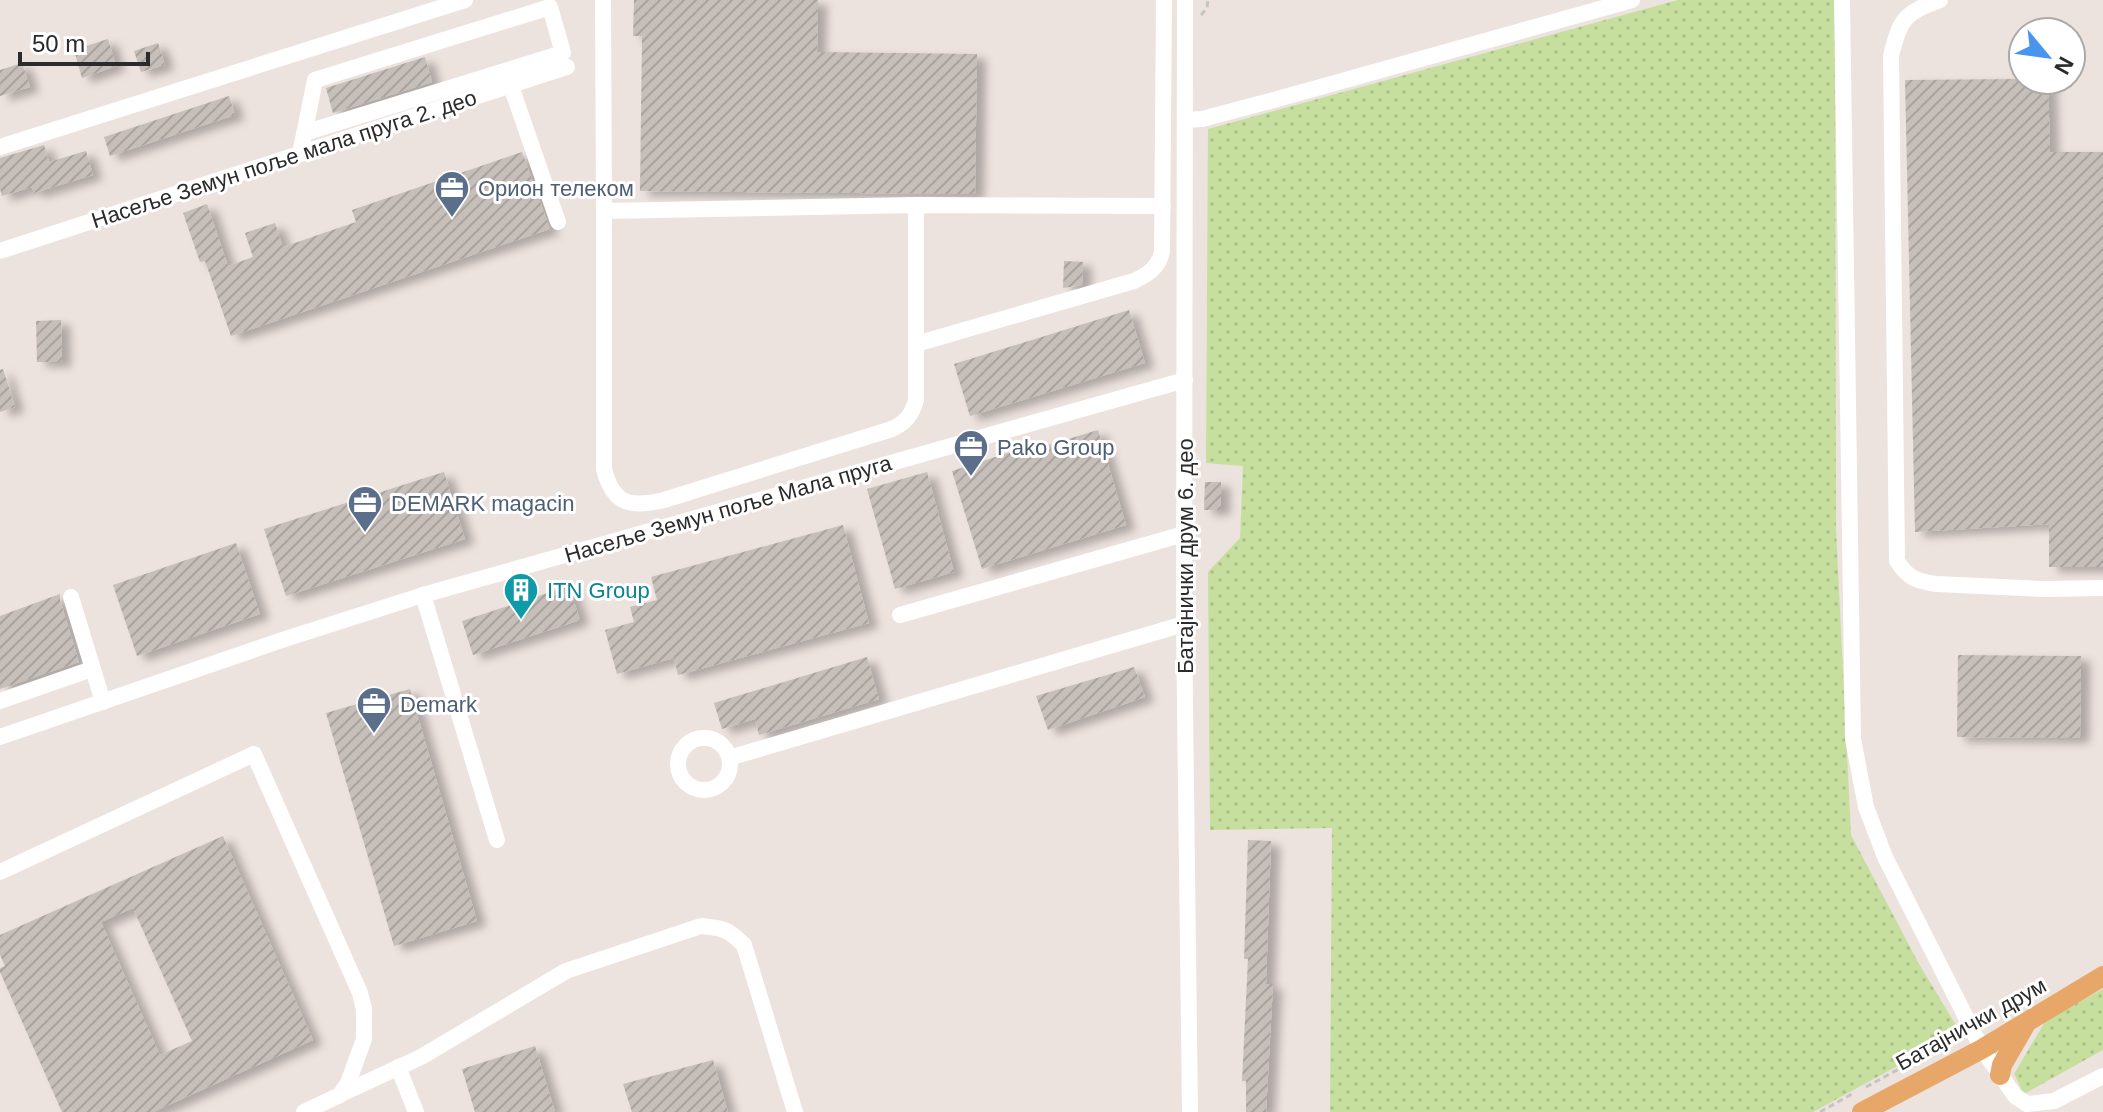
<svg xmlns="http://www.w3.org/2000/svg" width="2103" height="1112" viewBox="0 0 2103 1112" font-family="Arial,sans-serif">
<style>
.grass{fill:url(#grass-dots)}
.building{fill:url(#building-hatch);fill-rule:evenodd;filter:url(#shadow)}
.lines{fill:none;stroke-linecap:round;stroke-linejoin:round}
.path{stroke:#c4c4c4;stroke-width:3;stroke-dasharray:6 4;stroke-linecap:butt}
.minor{stroke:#fff;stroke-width:16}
.major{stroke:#e7a768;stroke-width:20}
.labels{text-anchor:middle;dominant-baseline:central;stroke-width:6;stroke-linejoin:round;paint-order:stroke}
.street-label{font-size:22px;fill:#2b2b2b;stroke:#fff}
.service-label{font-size:22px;fill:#4e5e75;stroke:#fff;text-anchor:start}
.culture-label{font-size:22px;fill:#0d838f;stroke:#fff;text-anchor:start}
</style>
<defs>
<pattern id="grass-dots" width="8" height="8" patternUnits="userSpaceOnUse" patternTransform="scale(2)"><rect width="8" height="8" fill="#c6df9e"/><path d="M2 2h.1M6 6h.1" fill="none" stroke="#aac088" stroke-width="1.8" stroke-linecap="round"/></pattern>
<pattern id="building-hatch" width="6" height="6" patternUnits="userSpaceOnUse" patternTransform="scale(2)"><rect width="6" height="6" fill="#c5beb9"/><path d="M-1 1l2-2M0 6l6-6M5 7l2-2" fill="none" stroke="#a9a39f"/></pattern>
<filter id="shadow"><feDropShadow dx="9" dy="5" stdDeviation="4" flood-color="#0004"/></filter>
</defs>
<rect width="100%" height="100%" fill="#ece2de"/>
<g class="grass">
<path d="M1678 0H1835L1836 529 1851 835 1919 964 1960 1032 1813 1112H1330L1332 828 1210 830 1208 572 1240 538 1243 466 1206 463 1208 129Z"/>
<path d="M2103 989V1050L2024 1094 2014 1074 2046 1020Z"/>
</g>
<g class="building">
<path d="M634 0H818L817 52 977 54 975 194 640 191 642 36H633Z"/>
<path d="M108 39 116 66 82 78 74 50Z"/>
<path d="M158 43 165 65 141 72 134 51Z"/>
<path d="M425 57 432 82 333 113 326 88Z"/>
<path d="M22 63 30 87 0 96V70Z"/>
<path d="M2023 79 2048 80 2050 152H2103V567H2049V524L1915 532 1905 80Z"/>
<path d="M229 96 235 115 110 156 104 137Z"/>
<path d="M44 145 49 162 86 151 93 175 34 193 32 187 2 196 0 189V158Z"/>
<path d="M522 152 550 229 231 336 205 261 200 262 183 213 207 204 228 266 253 257 245 233 275 223 283 247 356 222 352 210Z"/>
<path d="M1064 261 1083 262 1082 285 1063 288Z"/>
<path d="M1129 310 1145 363 970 416 954 364Z"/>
<path d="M61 320 62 362H37L36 321Z"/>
<path d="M3 369 15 407 0 412V370Z"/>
<path d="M1098 430 1126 525 982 569 952 471 1017 450 1018 454Z"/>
<path d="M444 472 465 539 286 596 264 529Z"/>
<path d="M927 472 954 572 895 589 867 489Z"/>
<path d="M1205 482H1221V510H1204Z"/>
<path d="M843 525 869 623 678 675 674 658 617 674 605 630 634 622 630 607 657 600 651 577Z"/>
<path d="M236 543 260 614 137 656 113 585Z"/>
<path d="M569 586 580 620 473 655 462 621Z"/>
<path d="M60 594V600L79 662 0 689V616Z"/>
<path d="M1958 655 2081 656 2080 738 1957 737Z"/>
<path d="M867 657 879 699 759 735 755 719 722 729 714 703Z"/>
<path d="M1134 667 1145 697 1048 730 1036 696Z"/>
<path d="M410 689 477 921 394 946 326 713Z"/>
<path d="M223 836 313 1040 153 1112H62L0 972V968L5 966 0 955V935ZM133 908 192 1041 160 1055 101 922Z"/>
<path d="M1248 840 1271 841 1266 984H1273L1266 1112H1246V1081H1242L1248 959H1244Z"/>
<path d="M535 1046 555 1112H475L462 1069Z"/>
<path d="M713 1060 728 1112H632L623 1084Z"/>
</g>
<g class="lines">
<g class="path">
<path d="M1201 15 1207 8 1208 0"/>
<path d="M1866 1087 1950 1041 1954 1034"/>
<path d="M1820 1112 1852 1094"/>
</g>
<g class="minor">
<path d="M603 0 604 211 916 205 1163 206"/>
<path d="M1185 0 1184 624 1190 1112"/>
<path d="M1842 0 1853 739 1866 807 1885 857 1982 1049 2015 1096 2027 1104 2054 1101 2103 1076"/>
<path d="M1940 0C1905 13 1900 18 1891 56L1897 561C1908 578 1916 581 1936 584L2044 589 2103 588"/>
<path d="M511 86 558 222"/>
<path d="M1185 120 1202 119 1270 101 1632 0"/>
<path d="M0 147 465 0"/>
<path d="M300 154 315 80 550 7 563 53 304 133"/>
<path d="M604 211V469C613 505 631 508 664 500L892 429C905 423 912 415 916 400V205"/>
<path d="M0 251 567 67"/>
<path d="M916 344 1134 281C1149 274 1159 267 1162 251L1164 0"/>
<path d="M423 595 497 840"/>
<path d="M71 597 103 702"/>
<path d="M900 615 1184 534"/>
<path d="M0 701 92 669"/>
<path d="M0 737 285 639 423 595 1185 380"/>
<circle cx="704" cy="764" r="26"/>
<path d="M729 758 1184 624"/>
<path d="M0 872 254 754 360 993 364 1009V1039L348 1083 340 1095 304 1112"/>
<path d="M398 1067 416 1112"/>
<path d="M341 1094 421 1057 566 971 701 926C723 928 728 929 744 945L795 1112"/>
</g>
<g class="major">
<path d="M2000 1075 2002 1065 2024 1027"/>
<path d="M1862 1112 1982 1049 2103 976"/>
</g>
</g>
<defs>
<g id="office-pin" transform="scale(1.8)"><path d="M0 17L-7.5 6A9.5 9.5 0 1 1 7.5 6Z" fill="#5c6f8a" stroke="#fff"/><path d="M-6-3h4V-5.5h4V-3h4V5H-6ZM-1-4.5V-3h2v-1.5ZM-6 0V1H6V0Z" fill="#fff"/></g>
<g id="building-pin" transform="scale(1.8)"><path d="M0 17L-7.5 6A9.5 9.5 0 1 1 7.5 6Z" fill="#0f9aa8" stroke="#fff"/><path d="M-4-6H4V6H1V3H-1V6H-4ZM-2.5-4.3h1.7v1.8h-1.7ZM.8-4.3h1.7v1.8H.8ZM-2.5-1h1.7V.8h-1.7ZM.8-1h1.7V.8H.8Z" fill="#fff"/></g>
</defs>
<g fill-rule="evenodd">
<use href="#office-pin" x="452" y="188"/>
<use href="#office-pin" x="971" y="447"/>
<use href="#office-pin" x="365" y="503"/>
<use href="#building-pin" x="521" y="590"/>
<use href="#office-pin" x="374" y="704"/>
</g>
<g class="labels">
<g class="street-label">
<text transform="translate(284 159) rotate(-18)">Насеље Земун поље мала пруга 2. део</text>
<text transform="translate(728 509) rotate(-16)">Насеље Земун поље Мала пруга</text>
<text transform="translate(1185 556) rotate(-90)">Батајнички друм 6. део</text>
<text transform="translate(1971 1024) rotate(-29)">Батајнички друм</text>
</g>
<g class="service-label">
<text x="478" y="188">Орион телеком</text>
<text x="997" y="447">Pako Group</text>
<text x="391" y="503">DEMARK magacin</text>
<text x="400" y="704">Demark</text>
</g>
<g class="culture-label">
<text x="547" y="590">ITN Group</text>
</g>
</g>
<g transform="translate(2047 56) rotate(119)"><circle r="38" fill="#ffffff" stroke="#aaaaaa" stroke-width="2"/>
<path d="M0-6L14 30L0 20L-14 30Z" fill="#4995ee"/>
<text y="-12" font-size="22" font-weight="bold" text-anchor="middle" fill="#2b2b2b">N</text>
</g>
<path d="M20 52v12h128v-12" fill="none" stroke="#2b2b2b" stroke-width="4"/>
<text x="32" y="52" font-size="24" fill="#2b2b2b" stroke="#ffffff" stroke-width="6" paint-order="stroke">50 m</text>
</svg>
